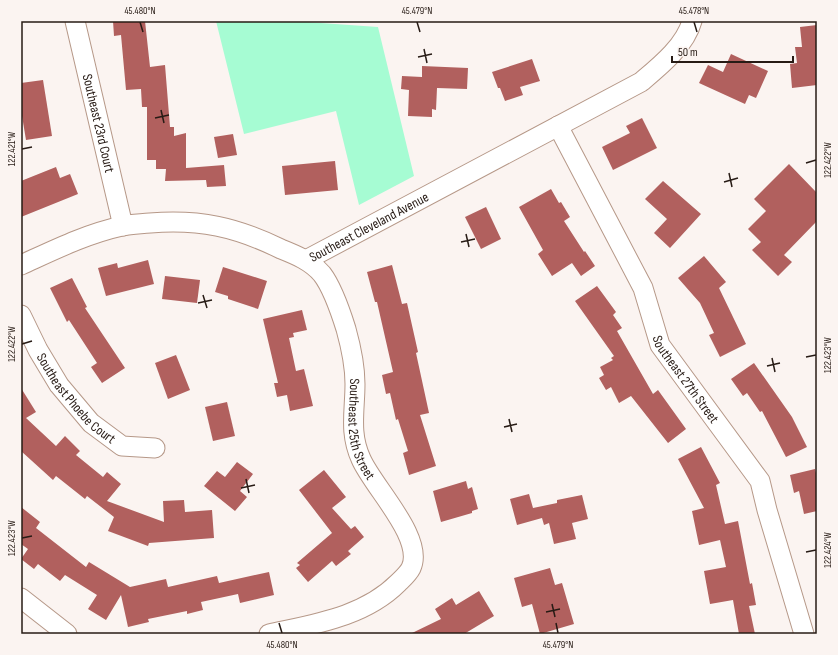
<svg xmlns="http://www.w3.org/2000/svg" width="838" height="655" viewBox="0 0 838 655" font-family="'Sofia Sans Condensed',sans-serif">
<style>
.green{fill:#a6fcd3}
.building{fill:#b1605e}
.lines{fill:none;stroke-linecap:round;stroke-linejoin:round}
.minor-casing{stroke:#b69888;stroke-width:21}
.minor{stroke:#fff;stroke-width:19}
.ticks{fill:none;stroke:#271b15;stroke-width:1.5}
.labels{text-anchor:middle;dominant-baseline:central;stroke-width:3.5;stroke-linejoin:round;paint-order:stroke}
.street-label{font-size:14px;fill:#271b15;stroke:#fbf4f1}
.neatline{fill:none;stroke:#271b15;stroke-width:1.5}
.ticks-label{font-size:10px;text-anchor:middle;fill:#271b15}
</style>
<rect width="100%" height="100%" fill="#fbf4f1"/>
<path class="green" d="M216 21H292L378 27 414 176 359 205 336 111 244 134Z"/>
<g class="building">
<path d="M113 21H145L150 67 165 65 170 127H174V136L186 133V168L224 165 226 186 207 187 206 180 165 181 166 169H156V160H147V107H142L141 89 126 90 121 35 114 36Z"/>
<path d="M817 25V85L792 88 790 64 797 63 795 47H802L800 27Z"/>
<path d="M731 54 768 71 756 98 749 95 745 104 699 83 708 65 723 72Z"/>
<path d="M532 59 540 81 520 87 523 95 505 101 500 88H498L492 72Z"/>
<path d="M422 66 468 68 467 89 437 88 436 110 432 109V117L408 116 409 90 401 89 402 76 422 77Z"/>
<path d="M43 80 52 136 26 140 21 110V83Z"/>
<path d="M642 118 657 148 613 170 602 147 630 133 626 126Z"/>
<path d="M233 134 237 155 218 158 214 137Z"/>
<path d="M335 161 338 190 285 195 282 166Z"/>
<path d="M789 164 817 193V221L784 255 792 262 778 276 752 250 761 242 748 229 766 211 754 199Z"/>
<path d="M56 167 60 178 70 174 78 194 21 217V181Z"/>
<path d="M663 181 701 214 670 248 654 233 667 219 645 199Z"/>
<path d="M551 189 559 203 561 202 570 217 564 221 584 252 585 251 595 266 581 276 572 263 552 276 538 254 543 250 519 207Z"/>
<path d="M486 207 501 239 481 249 465 217Z"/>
<path d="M704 256 726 282 719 288 746 344 720 357 709 335 714 333 700 303 678 278Z"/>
<path d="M148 260 154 284 106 296 98 268 117 263 118 268Z"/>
<path d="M392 265 402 304 407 303 418 352 416 353 429 413 420 415 436 466 409 475 403 453 408 451 398 419 396 420 390 393 386 394 382 375 393 372 377 302H375L367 272Z"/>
<path d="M223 267 267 281 258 309 228 299V296L215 292Z"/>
<path d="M165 276 200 280 197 303 162 299Z"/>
<path d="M72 278 87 307 85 308 125 368 102 383 91 367 97 363 69 320 67 322 50 288Z"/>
<path d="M597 286 616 312 613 315 622 328 617 331 653 394 658 390 686 429 668 443 631 396 619 403 611 387 606 390 599 378 604 375 600 367 613 360 611 358 614 356 575 301Z"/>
<path d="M302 310 307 330 293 333 294 337 289 338 296 371 304 369 313 406 290 411 287 395 277 397 274 383H278L263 319Z"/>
<path d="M176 355 190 390 168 399 155 363Z"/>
<path d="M754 363 792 417 807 447 786 457 762 411 760 412 747 393 743 396 731 379Z"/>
<path d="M21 388 36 412 26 418 56 446 65 436 80 451 76 455 103 477 107 472 121 484 107 501 164 522 163 501 184 500 185 512 212 510 214 538 149 543 148 546 108 531 114 517 87 496 85 499 56 476 53 480 21 451Z"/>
<path d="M227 402 235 436 213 441 205 407Z"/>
<path d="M701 447 720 483 716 485 725 524 738 521 750 584 752 583 756 605 749 606 755 634H739L733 600 710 604 704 571 726 567 720 540 699 545 692 511 704 508 678 459Z"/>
<path d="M237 462 253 474 240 491 247 497 235 511 204 486 217 471 225 477Z"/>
<path d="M815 469 817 477V511L804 514 799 491 794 493 790 475Z"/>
<path d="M324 470 346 497 332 508 351 529 355 526 364 537 348 551 351 554 336 566 332 561 308 582 296 568 300 565 297 563 332 533 299 490Z"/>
<path d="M466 481 468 489 472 487 478 509 472 511V513L441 522 433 491Z"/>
<path d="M529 494 533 508 557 503V500L582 495 588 519 572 523 576 539 554 544 549 523 544 525 542 518 517 525 510 499Z"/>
<path d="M21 507 40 522 36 528 86 567 89 562 130 587 166 579 168 587 217 576 219 583 269 572 274 595 240 603 238 594 201 602 203 610 187 614V611L148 619 149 622 128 627 121 595 106 620 88 609 97 595 65 575 60 581 38 564 34 569 21 559 28 549 21 544Z"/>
<path d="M550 568 555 585 562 583 574 624 540 634 532 604 522 607 514 578Z"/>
<path d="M479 591 494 616 464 634H410L441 619 435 609 452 598 456 605Z"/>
</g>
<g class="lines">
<g class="minor-casing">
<g id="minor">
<path id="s1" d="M75 21 123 226"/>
<path id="s2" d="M558 126 643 288 660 345 760 481 767 510 804 634"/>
<path id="s3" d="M306 260 641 82C660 66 685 46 692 21"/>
<path id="s4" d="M21 265C54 250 86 234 122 226 131 224 140 224 150 223 200 219 236 227 281 249 296 255 311 261 322 274 332 287 341 313 346 329 351 347 355 366 355 384 355 411 349 433 361 459 373 487 425 538 411 568 408 574 402 579 398 583 364 617 314 624 269 634"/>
<path id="s5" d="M21 315 38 350 59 385 91 423 122 446 155 448"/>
<path d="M21 598 67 634"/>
</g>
</g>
<use href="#minor" class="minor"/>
</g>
<path class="ticks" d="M140 22 143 32M417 22 420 32M694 22 697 32M424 49 427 63M418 57 432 54M161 110 164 123M155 118 169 115M22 149 32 147M806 163 816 160M729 173 732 187M724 182 738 178M466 234 469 247M461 242 475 239M203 295 207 308M198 303 212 300M22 344 32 341M806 357 816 355M772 358 775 372M767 366 780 363M509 419 512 432M504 427 517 424M246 479 249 493M241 488 255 485M22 538 32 536M806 552 816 550M552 604 555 617M546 612 560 609M279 623 282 633M556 623 558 633"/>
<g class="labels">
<g class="street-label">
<text stroke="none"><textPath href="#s1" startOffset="105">Southeast 23rd Court</textPath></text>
<text stroke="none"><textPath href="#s3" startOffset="71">Southeast Cleveland Avenue</textPath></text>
<text stroke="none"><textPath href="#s2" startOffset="285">Southeast 27th Street</textPath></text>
<text stroke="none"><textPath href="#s5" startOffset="101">Southeast Phoebe Court</textPath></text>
<text stroke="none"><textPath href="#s4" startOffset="483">Southeast 25th Street</textPath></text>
</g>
</g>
<rect width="838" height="655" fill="none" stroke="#fbf4f1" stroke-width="44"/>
<path d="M672 56v6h121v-6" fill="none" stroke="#271b15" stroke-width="2"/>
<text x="678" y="56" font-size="12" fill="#271b15" stroke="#fbf4f1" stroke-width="3" paint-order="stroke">50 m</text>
<rect x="22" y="22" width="794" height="611" class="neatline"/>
<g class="ticks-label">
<text x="140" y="14">45.480°N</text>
<text x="417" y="14">45.479°N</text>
<text x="694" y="14">45.478°N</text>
<text transform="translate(11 149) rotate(-90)" y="4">122.421°W</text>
<text transform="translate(827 160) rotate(-90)" y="4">122.422°W</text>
<text transform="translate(11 344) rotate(-90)" y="4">122.422°W</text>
<text transform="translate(827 355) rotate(-90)" y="4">122.423°W</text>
<text transform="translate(11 538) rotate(-90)" y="4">122.423°W</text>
<text transform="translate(827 550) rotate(-90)" y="4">122.424°W</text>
<text x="282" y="648">45.480°N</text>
<text x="558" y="648">45.479°N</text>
</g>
</svg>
